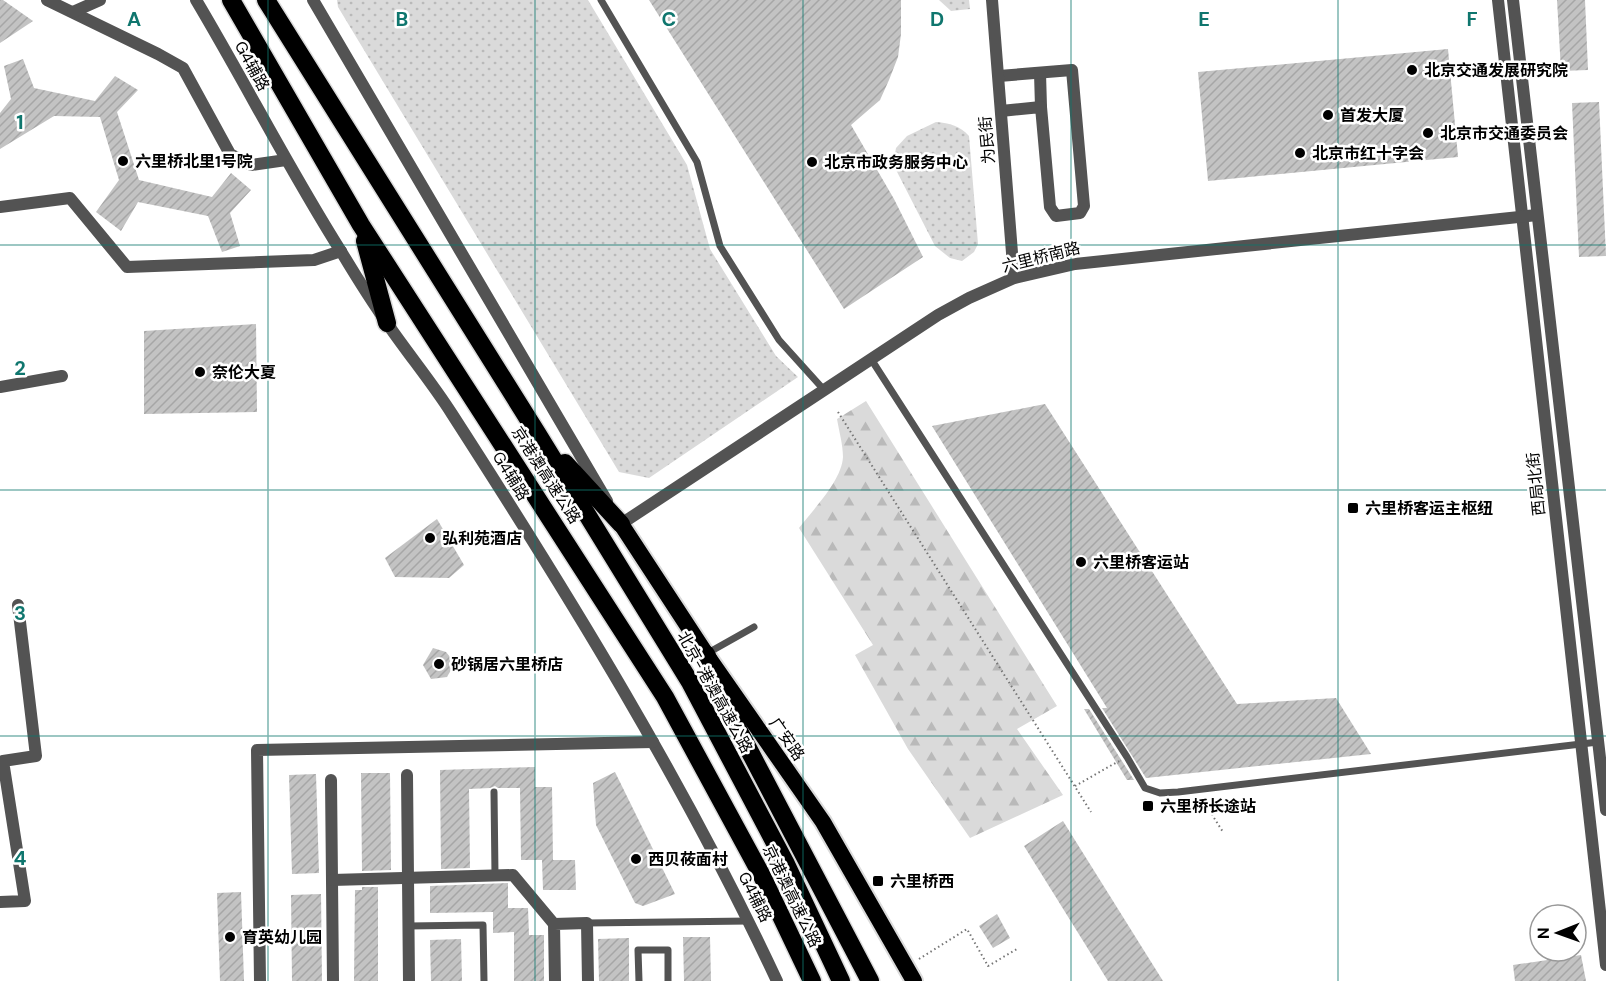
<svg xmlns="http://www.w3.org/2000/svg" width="1606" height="981" viewBox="0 0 1606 981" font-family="'DM Sans','Noto Sans SC',sans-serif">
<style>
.grass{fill:url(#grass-dots)}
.forest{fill:url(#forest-firs)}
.building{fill:url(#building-hatch)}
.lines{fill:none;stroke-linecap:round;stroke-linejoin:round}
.trunk-casing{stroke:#dbdbdb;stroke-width:20}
.motorway-casing{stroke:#dbdbdb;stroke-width:21}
.path{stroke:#757575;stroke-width:2;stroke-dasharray:1.5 3;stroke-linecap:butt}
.service{stroke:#535353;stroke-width:7}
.minor{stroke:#535353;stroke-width:12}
.tertiary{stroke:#535353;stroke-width:12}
.trunk{stroke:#000;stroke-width:16}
.motorway{stroke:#000;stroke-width:18}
.grid{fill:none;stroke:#0f766e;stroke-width:1.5;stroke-opacity:0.55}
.poi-dot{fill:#000;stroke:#fff;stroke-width:2}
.labels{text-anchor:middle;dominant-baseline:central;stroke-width:5;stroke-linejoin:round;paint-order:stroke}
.street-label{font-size:16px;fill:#000;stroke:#fff}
.poi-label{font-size:16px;font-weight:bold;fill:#000;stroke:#fff;text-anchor:start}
.grid-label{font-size:20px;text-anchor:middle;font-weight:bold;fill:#0f766e;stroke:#fff;stroke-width:5;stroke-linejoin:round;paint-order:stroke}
</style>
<defs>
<pattern id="grass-dots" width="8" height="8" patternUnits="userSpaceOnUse" patternTransform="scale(1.5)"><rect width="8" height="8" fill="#dadada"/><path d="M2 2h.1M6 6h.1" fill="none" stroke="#b9b9b9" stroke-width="1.8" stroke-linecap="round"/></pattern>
<pattern id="forest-firs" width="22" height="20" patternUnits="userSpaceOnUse" patternTransform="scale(1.5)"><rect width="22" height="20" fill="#dadada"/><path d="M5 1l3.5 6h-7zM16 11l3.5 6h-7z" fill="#b9b9b9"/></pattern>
<pattern id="building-hatch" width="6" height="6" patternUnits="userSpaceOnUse" patternTransform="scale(1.5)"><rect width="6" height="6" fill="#c3c3c3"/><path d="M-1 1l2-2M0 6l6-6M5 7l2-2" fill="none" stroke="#a6a6a6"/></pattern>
</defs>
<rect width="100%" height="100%" fill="#fff"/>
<g class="grass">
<path d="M337 0H588L687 165 710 249 776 356 798 377 649 478 619 472 338 7Z"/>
<path d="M939 0H969L970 9 951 11Z"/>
<path d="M936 122C950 123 960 126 969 136L978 244 974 252 962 261 950 258 935 246 893 164 896 148 907 136Z"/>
</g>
<path class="forest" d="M866 401 1057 706 1017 729 1063 795 970 838 908 749 855 655 873 645 799 528C813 510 842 480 843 457 843 445 839 431 837 419Z"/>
<g class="building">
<path d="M0 0H3L33 21 0 43Z"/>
<path d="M649 0H901V34L898 57 889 80 880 100 851 125 894 199 923 257 844 309Z"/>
<path d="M1557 0H1585L1588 70 1561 71Z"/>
<path d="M1448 49 1458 157 1208 181 1198 72Z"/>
<path d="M23 59 34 88 95 101 115 76 138 90 117 112 139 180 212 197 231 173 251 190 230 213 240 246 222 252 208 216 138 202 121 231 96 212 119 180 100 117 54 116 0 149V113L11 99 4 66Z"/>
<path d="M1599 102 1606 256 1579 257 1572 103Z"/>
<path d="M256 324 257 412 144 414V331Z"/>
<path d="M1045 404 1237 704 1336 698 1371 754 1146 778 1102 708H1107L932 426Z"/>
<path d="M437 519 464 565 449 578 395 577 385 558Z"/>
<path d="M433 648 446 652 455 663 447 677 431 679 423 665Z"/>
<path d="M1084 709H1089L1134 780H1127Z"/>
<path d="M535 767V787H552L553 860H575L576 890H543L542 860H521L520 788H498L495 786 490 788 469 789 470 868 441 869 440 770Z"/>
<path d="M615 772 675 894 643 906 635 903 596 825 593 783Z"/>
<path d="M361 773H390L391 870 362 871Z"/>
<path d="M316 774 319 873 292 874 289 775Z"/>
<path d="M1063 821 1163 981H1108L1024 846Z"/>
<path d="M508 883V908H528L529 935H544V981H514V932L493 933V912L430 913V886Z"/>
<path d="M362 887H378V981H354L355 890H362Z"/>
<path d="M241 892 244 981H220L217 893Z"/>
<path d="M321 894 322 981H292L291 895Z"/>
<path d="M997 914 1010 938 993 948 979 926Z"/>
<path d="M683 937H710L711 981H684Z"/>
<path d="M629 938V981H599L598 939Z"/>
<path d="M461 939 462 981H431L430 940Z"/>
<path d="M1581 955 1586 981H1515L1513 965Z"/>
</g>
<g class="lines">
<g class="trunk-casing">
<path id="trunk" d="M621 524 706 654 823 822 914 981"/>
</g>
<g class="motorway-casing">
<g id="motorway">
<path d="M231 0 361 225 665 697 762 876 812 981"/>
<path d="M266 0 537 433 690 682 786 864 841 981"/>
<path d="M365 241 387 323"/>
<path d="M565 463 621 524"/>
<path d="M706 654 739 731 870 981"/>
</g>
</g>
<g class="path">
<path d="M838 412 1091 812"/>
<path d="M1075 786 1119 761"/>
<path d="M1202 799 1223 832"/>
<path d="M919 959 967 929 988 966 1017 949"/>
</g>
<g class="service">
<path d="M601 0 697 162 720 246 779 340 825 391"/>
<path d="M871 359 1127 757 1145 788 1160 793 1178 792 1598 742"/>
<path d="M706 654 754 627"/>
<path d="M494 792 495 875"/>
<path d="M587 923 749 921"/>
<path d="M408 926 483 925 484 981"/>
<path d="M639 981 638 950H668V981"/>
</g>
<g class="minor">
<path d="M1040 73 1041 107"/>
<path d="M999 76 1072 70 1084 206 1080 213 1056 216 1050 207 1041 107 1001 111"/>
<path d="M0 207 70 198 127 267 314 260 341 251"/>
<path d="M0 387 62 376"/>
<path d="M407 775 409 981"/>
<path d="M331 780 333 981"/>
<path d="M332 880 513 875 554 924"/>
<path d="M0 902 25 901 3 761 36 756 18 605"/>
<path d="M555 981 554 924 587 923 588 981"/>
</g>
<g class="tertiary">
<path d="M47 0 158 54 183 68 230 154 251 165 286 160"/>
<path d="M196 0C246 84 290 171 342 253 357 278 372 302 389 326 409 355 433 384 452 414 570 597 685 784 777 981"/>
<path d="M313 0 607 501"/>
<path d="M992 0 1014 278"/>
<path d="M1498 0 1606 965"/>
<path d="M1513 0 1606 810"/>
<path d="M73 12 100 0"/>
<path d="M617 518 621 524 938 315 969 298 1014 278 1075 264 1537 215"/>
<path d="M260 981 257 750 653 742"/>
</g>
<use href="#trunk" class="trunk"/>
<use href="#motorway" class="motorway"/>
</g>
<path class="grid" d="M268 0V981M535 0V981M803 0V981M1071 0V981M1338 0V981M0 245H1606M0 490H1606M0 736H1606"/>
<g class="poi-dot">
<circle cx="1412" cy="70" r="6"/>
<circle cx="1328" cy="115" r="6"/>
<circle cx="1428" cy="133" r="6"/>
<circle cx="1300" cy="153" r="6"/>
<circle cx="123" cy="161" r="6"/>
<circle cx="812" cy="162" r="6"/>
<circle cx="200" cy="372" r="6"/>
<rect x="1347" y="502" width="12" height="12" rx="3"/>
<circle cx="430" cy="538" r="6"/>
<circle cx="1081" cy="562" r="6"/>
<circle cx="439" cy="664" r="6"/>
<rect x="1142" y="800" width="12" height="12" rx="3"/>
<circle cx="636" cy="859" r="6"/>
<rect x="872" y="875" width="12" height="12" rx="3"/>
<circle cx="230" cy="937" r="6"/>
</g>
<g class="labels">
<g class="street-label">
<text transform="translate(252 66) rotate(61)">G4辅路</text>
<text transform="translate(987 140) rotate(-95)">为民街</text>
<text transform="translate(1041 257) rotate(-14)">六里桥南路</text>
<text transform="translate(546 475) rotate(57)">京港澳高速公路</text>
<text transform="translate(511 476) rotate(58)">G4辅路</text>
<text transform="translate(1536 484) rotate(-96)">西局北街</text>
<text transform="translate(715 692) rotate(61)">北京-港澳高速公路</text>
<text transform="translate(787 739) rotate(55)">广安路</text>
<text transform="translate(792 896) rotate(64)">京港澳高速公路</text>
<text transform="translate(755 897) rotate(63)">G4辅路</text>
</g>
<g class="poi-label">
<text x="1424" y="70">北京交通发展研究院</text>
<text x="1340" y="115">首发大厦</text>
<text x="1440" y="133">北京市交通委员会</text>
<text x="1312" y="153">北京市红十字会</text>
<text x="135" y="161">六里桥北里1号院</text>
<text x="824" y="162">北京市政务服务中心</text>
<text x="212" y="372">奈伦大夏</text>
<text x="1365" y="508">六里桥客运主枢纽</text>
<text x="442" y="538">弘利苑酒店</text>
<text x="1093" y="562">六里桥客运站</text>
<text x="451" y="664">砂锅居六里桥店</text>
<text x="1160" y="806">六里桥长途站</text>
<text x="648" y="859">西贝莜面村</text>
<text x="890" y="881">六里桥西</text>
<text x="242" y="937">育英幼儿园</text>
</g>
</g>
<g class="grid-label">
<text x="134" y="26">A</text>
<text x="402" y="26">B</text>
<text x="669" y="26">C</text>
<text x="937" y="26">D</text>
<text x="1204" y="26">E</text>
<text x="1472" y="26">F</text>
<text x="20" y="129">1</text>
<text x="20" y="375">2</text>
<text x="20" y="620">3</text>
<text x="20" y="865">4</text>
</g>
<g transform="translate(1558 933) rotate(269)"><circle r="28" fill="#ffffff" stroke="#999999" stroke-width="1.5"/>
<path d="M0-4.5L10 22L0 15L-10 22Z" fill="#000000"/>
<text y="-9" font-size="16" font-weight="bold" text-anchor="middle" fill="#000000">N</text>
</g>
</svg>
